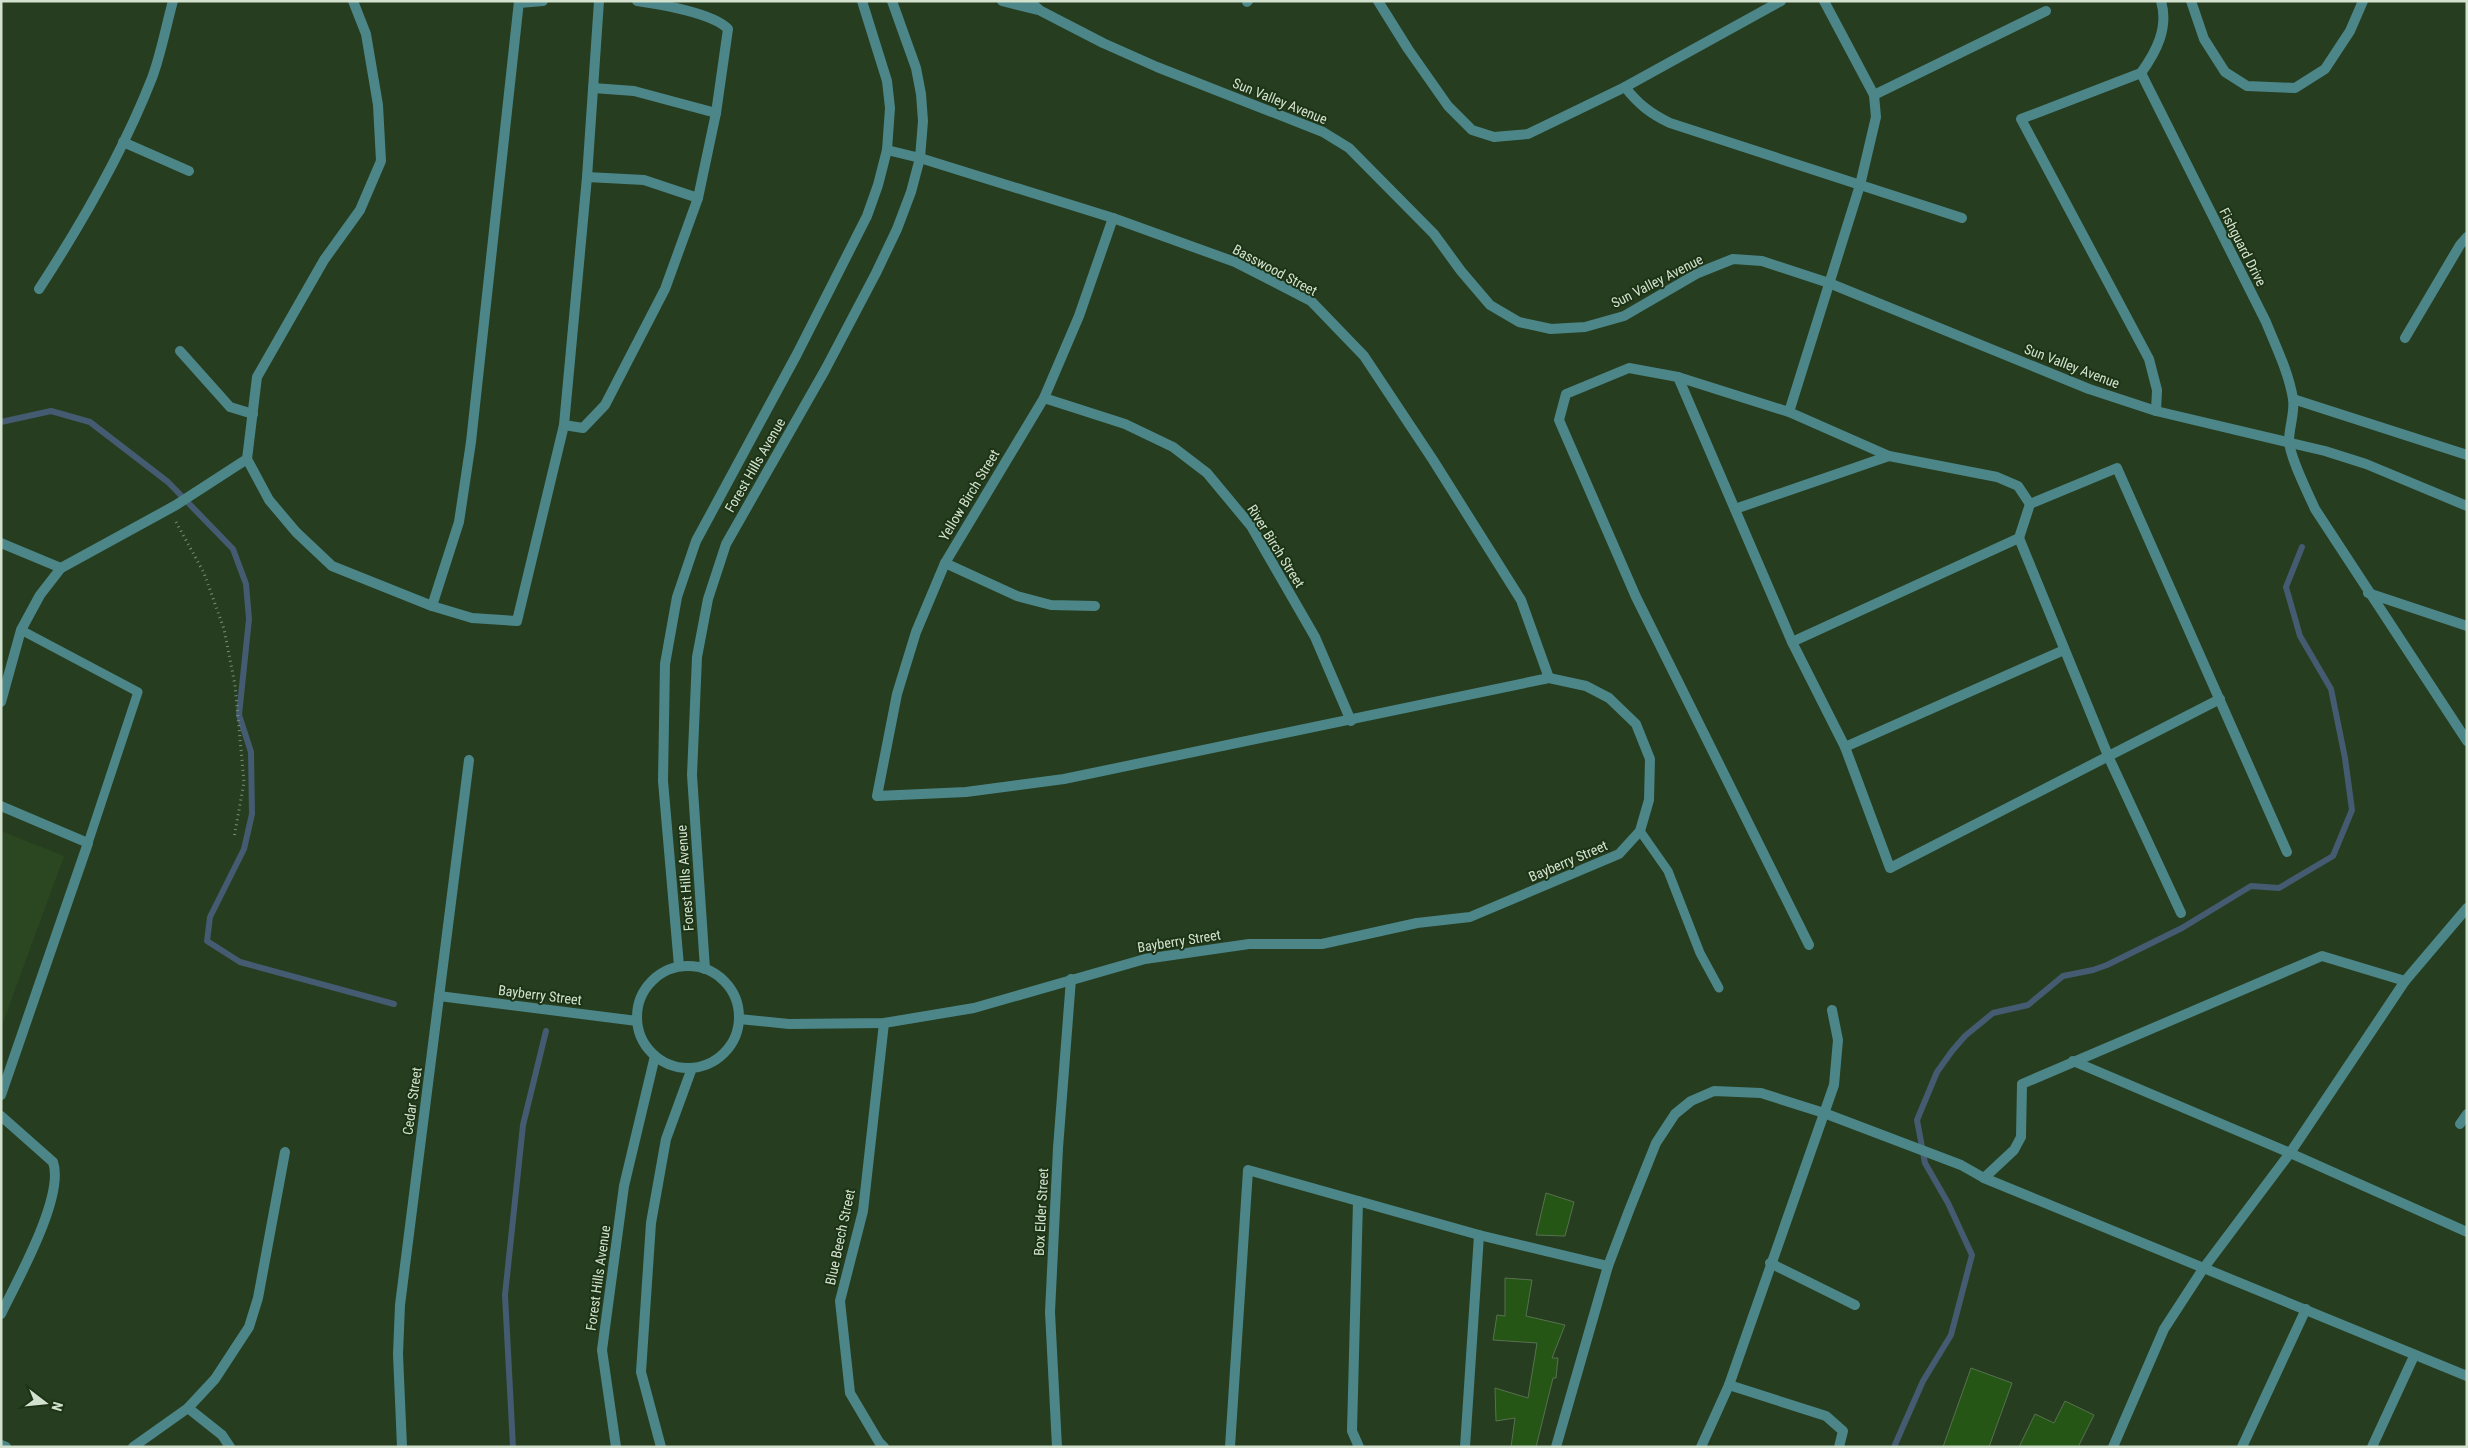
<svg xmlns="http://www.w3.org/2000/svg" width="2468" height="1448" viewBox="0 0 2468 1448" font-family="'Roboto Condensed',sans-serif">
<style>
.built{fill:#2b4722}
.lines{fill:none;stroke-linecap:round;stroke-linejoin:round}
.stream{stroke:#445b71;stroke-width:6}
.building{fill:#265615;stroke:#577150}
.path{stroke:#7b8e76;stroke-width:3;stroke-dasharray:1 4;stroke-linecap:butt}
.lane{stroke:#4c8688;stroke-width:9}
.street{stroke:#4c8688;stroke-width:10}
.labels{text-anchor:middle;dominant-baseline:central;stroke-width:4;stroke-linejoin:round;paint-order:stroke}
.street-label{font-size:14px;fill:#d3e2cf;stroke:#1c3315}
</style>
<rect width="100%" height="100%" fill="#263d1f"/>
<path class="built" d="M1 831 64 856 1 1028Z"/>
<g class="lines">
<g class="stream">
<path d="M1 422 51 411 90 422 168 482 233 549 246 584 249 619 239 715 251 752 252 814 244 849 210 917 207 941 240 962 394 1004"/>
<path d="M513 1447 505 1295 523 1125 546 1031"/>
<path d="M1894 1447 1923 1381 1951 1335 1972 1255 1948 1203 1925 1163 1917 1120 1937 1072 1952 1051 1965 1036 1993 1013 2028 1005 2063 976 2093 970 2107 965 2182 928 2251 886 2279 888 2333 856 2352 810 2345 758 2331 689 2300 636 2286 587 2302 547"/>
</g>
</g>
<g class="building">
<path d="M1546 1193 1574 1202 1565 1236 1536 1235Z"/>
<path d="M1505 1278 1532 1280 1526 1316 1565 1325 1552 1358H1558L1556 1378H1553L1536 1447H1511L1515 1418 1496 1421 1495 1388 1528 1398 1537 1343 1493 1340 1497 1315 1505 1316Z"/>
<path d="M1971 1368 2012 1383 1989 1447H1943Z"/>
<path d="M2065 1401 2094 1415 2078 1447H2019L2035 1414 2054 1423Z"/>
</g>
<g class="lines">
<path class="path" d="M176 522 204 573 224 629 235 685 244 782 234 838"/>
<g class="lane">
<path d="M21 630 138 692 88 843"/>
<path d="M1640 831 1668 871 1700 953 1719 988"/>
</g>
<g class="street">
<path d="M353 1 366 34 378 105 381 161 360 210 324 260 257 377 247 459 269 500 296 532 332 566 432 606 472 618 517 621 564 425 587 177 599 1"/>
<path d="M1002 1 1038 10"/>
<path d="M1029 1 1041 11 1103 43 1157 67 1323 132 1349 148 1434 234 1461 271 1490 305 1519 322 1551 329 1585 327 1624 316 1698 273 1733 259 1762 261 1829 283 2089 389 2156 411 2325 451 2366 464 2467 506"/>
<path d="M1378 1 1408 49 1448 106 1472 130 1494 137 1528 134 1625 87 1781 1"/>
<path d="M2191 1 2204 39 2225 72 2247 86 2295 88 2325 69 2350 31 2363 1"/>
<path d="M1247 2 1248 1"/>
<path d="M519 3 543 1"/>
<path d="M2141 73 2266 322C2276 347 2289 373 2293 399 2295 413 2289 427 2289 441 2290 458 2308 493 2315 509L2467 741"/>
<path d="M1625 87C1638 104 1651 114 1670 123L1962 218"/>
<path d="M593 88 634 91 716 113"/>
<path d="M1874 95 2046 11"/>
<path d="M123 142 189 171"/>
<path d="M887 150 920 158 1113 218 1235 262 1311 301 1364 356 1433 460 1521 600 1549 678"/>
<path d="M587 177 644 180 698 198"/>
<path d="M39 289C82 223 123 152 152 78 161 54 166 26 173 1"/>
<path d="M2405 338 2460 245 2467 237"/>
<path d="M180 351 230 407 253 414"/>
<path d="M1678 377 1792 642 1845 747 1890 868 2220 699"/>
<path d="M1044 398 1125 424 1173 447 1207 473 1251 526 1315 637 1351 721"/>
<path d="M2293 399 2467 455"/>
<path d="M2156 411 2157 390 2149 359 2021 119 2141 73C2156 52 2169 28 2161 1"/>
<path d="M1789 412 1860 185 1876 117 1874 95 1824 1"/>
<path d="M564 425 583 428 605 405 665 289 698 198 716 113 728 29C713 13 659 4 637 1"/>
<path d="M1735 509 1889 456"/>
<path d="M2019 538 2109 758 2181 913"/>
<path d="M1 543 61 568"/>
<path d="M945 563 1017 596 1051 605 1095 606"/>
<path d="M2368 593 2467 626"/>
<path d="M432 606 459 522 471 442 519 1"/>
<path d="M1792 642 2019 538 2030 504 2117 468 2287 852"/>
<path d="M1 702 21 630 40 595 61 568 176 505 247 459"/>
<path d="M1845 747 2064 650"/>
<path d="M1 806 88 843 1 1095"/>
<path d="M1809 945 1636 597 1559 420 1566 394 1629 368 1678 377 1789 412 1889 456 1997 477 2018 486 2030 504"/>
<path d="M679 966 663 781 665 664 677 597 696 541 797 354 867 216 878 185 887 150 890 108 887 81 862 1"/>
<circle cx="688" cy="1017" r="51"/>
<path d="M705 969 692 775 697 657 708 599 726 544 825 370 876 273 897 229 911 192 920 158 923 121 921 94 916 68 892 1"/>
<path d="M439 996 637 1021"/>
<path d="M739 1019 789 1024 884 1023 974 1008 1145 959 1249 944H1322L1417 923 1470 917 1619 854 1640 831 1649 800 1650 759 1636 724 1609 698 1586 686 1549 678 1064 779 966 792 877 796 897 694 916 632 945 563 1044 398 1079 316 1113 218"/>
<path d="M884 1023 863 1211 840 1301 850 1393 879 1442 884 1447"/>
<path d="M2073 1061 2290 1153 2467 1232"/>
<path d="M1 1116 53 1162C65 1196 17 1281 1 1314"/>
<path d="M2460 1124 2467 1114"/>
<path d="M1984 1178 2014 1150 2021 1137 2022 1084 2322 956 2405 981"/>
<path d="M1358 1201 1352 1431 1359 1447"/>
<path d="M1770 1263 1855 1305"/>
<path d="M1729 1385 1826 1416 1843 1431 1839 1447"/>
<path d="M188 1408 222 1435 230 1447"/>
<path d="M1 1445 6 1447"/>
<path d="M133 1447 188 1408 215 1379 249 1327 258 1298 285 1152"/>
<path d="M402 1447 398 1354 400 1305 469 760"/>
<path d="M616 1447 602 1350 624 1186 655 1056"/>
<path d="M661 1447 641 1372 651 1223 666 1139 692 1068"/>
<path d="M1057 1447 1050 1312 1058 1148 1071 979"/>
<path d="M1230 1447 1248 1170 1479 1235 1608 1266"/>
<path d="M1465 1447 1479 1235"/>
<path d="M1556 1447 1608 1266 1630 1208 1656 1143 1675 1114 1691 1101 1714 1091 1761 1093 1824 1113 1961 1165 1984 1178 2467 1376"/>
<path d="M1701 1447 1729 1385 1834 1085 1838 1040 1832 1010"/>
<path d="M2113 1447 2164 1329 2203 1269 2290 1153 2405 981 2467 908"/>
<path d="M2242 1447 2306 1309"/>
<path d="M2372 1447 2414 1356"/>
</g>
</g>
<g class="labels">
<g class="street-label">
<text transform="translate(1280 101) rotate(22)">Sun Valley Avenue</text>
<text transform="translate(2243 247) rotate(63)">Fishguard Drive</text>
<text transform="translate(1275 270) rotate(28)">Basswood Street</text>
<text transform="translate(1657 281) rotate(-27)">Sun Valley Avenue</text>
<text transform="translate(2072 366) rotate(21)">Sun Valley Avenue</text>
<text transform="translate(755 465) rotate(-60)">Forest Hills Avenue</text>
<text transform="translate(969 495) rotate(-59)">Yellow Birch Street</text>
<text transform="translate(1276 546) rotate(58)">River Birch Street</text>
<text transform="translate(1568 861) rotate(-23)">Bayberry Street</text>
<text transform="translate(685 878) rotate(-94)">Forest Hills Avenue</text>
<text transform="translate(1179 941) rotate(-9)">Bayberry Street</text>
<text transform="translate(540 995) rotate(7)">Bayberry Street</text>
<text transform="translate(412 1101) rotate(-82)">Cedar Street</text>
<text transform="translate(1041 1212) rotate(-87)">Box Elder Street</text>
<text transform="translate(840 1237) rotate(-78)">Blue Beech Street</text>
<text transform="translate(598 1278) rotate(-82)">Forest Hills Avenue</text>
</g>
</g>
<rect width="2468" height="1448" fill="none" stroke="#d3e2cf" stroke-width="5"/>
<g transform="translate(45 1403) rotate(106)" stroke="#1c3315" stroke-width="4" paint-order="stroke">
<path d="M0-4L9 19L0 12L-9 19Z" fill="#d3e2cf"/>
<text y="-8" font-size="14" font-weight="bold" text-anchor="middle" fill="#d3e2cf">N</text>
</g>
</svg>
